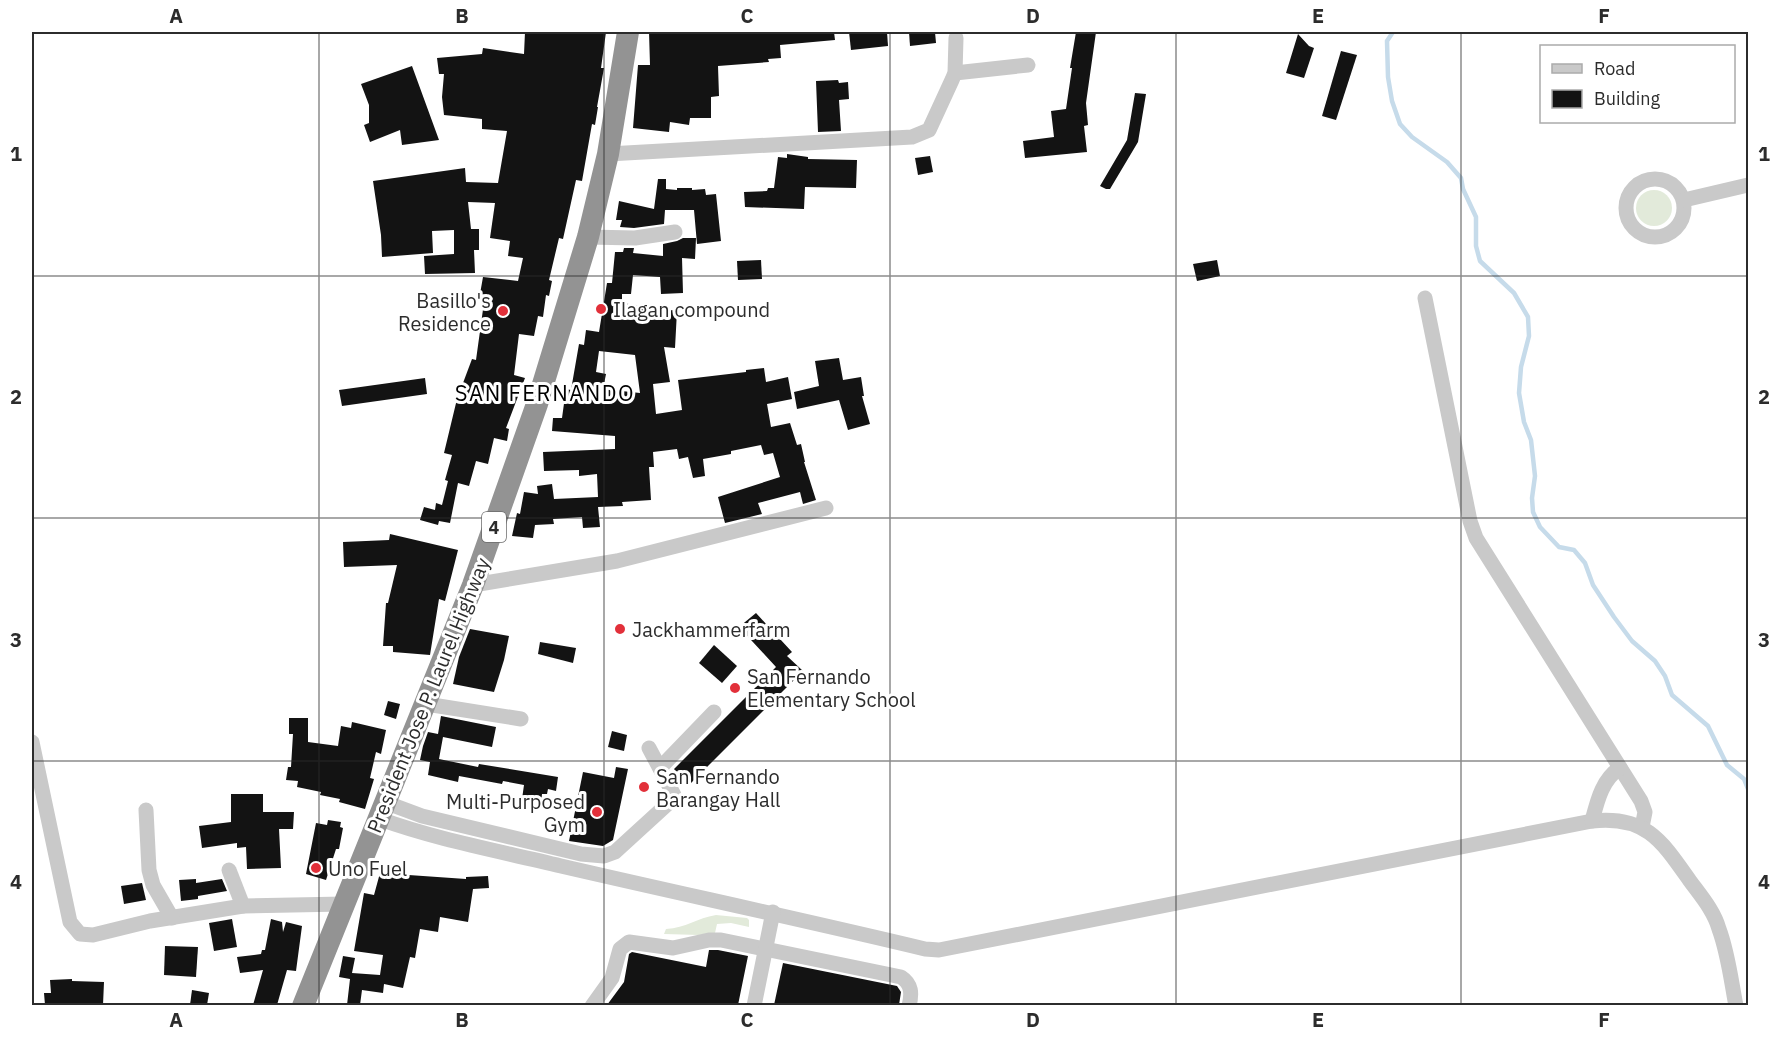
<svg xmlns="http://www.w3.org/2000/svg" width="1780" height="1037" viewBox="0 0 1780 1037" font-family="'IBM Plex Sans',sans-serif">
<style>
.green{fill:#e2eada}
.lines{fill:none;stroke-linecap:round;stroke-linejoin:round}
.stream{stroke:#c6dbea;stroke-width:4.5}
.building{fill:#131313;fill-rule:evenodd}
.minor{stroke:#c9c9c9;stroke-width:15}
.highway{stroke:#939393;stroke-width:22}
.grid{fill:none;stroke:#2c2c2c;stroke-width:1.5;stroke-opacity:0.55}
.poi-dot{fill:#e2303a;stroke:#fff;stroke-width:2}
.labels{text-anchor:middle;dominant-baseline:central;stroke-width:6;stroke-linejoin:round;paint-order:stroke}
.shield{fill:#fff;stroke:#6b6b6b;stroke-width:1.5}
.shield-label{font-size:18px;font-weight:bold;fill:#2c2c2c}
.poi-label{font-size:20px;fill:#2c2c2c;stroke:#fff;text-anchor:start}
.street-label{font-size:20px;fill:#2c2c2c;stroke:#fff}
.quarter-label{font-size:22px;letter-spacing:1.5px;fill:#000;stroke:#fff}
.neatline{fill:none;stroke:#2c2c2c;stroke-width:2}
.grid-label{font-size:20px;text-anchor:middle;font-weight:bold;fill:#2c2c2c}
</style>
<rect width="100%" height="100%" fill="#fff"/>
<g class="green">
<circle cx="1654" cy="208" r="18"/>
<path d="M716 915 747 918 749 920V927L731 923 717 924 715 933 699 935 664 934 666 929C686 928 697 918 716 915Z"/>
</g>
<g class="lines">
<path class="stream" d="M1393 32 1387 41 1388 77 1392 101 1400 124 1412 137 1447 162 1461 178 1463 189 1476 217V246L1480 261 1514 293 1528 317 1529 336 1521 367 1519 393 1524 422 1531 440 1535 476 1532 498 1533 512 1540 527 1559 547 1574 550 1585 563 1593 585 1614 617 1632 641 1655 661 1665 676 1672 695 1708 726 1727 765 1744 779 1748 789"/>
</g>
<g class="building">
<path d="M525 32H606L601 68H604L597 107H598L595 125 592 124 582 181 576 180 563 239 559 238 549 280 552 281 549 296 546 295 543 317 538 316 534 336 519 334 514 375 525 378 506 428 509 429 507 441 494 438 488 464 476 461 469 486 458 483 450 523 439 521 438 525 420 520 424 507 435 510 436 503 442 505 448 481 445 480 452 455 444 453 457 399 472 359 476 360 485 295 480 294 483 277 518 281 523 258 508 256 510 241 490 238 495 203 468 202 471 229H479V250H474L475 273 425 274 424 256 454 254V230L432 231 433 253 382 257 381 235 373 181 465 168 466 182 498 183 507 131 482 129V119L444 115 442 97 444 74H439L437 58 482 54 483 48 524 54Z"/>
<path d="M649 32H834L835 40 780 45 781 58 768 59 769 62 718 66 719 96 711 97V118H690L689 125 670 122 669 132 633 128 638 65H650Z"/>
<path d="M849 32H887L888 46 851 50Z"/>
<path d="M909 32H935L936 43 910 46Z"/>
<path d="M1076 32H1096L1086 103 1088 125 1084 126 1087 152 1025 158 1023 141 1054 137 1051 111 1066 109 1072 68H1070Z"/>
<path d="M1298 34 1309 46 1314 48 1304 78 1286 73Z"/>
<path d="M1341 51 1357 55 1336 120 1322 116Z"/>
<path d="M412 66 439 140 402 145 400 130 370 142 364 125 369 123V105L361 84Z"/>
<path d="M838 80 839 83 848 82 849 99 839 100 841 131 818 132 816 81Z"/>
<path d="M1135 93 1146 94 1138 142 1110 189H1106L1100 186 1127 140Z"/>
<path d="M787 154 808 157V159L857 160 856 188 805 187 804 209 745 207 744 192 767 191 768 188H774L778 157 787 158Z"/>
<path d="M930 156 933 172 918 175 915 158Z"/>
<path d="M658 179H666V189L677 190V188H692V190L705 189 706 195 716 194 721 241 697 244 694 210H665L664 224 634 228 620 227 622 220H616L619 201 654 209Z"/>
<path d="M683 238H696L695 259 682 258 683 293 661 294 660 277 633 275 631 294H622V303L677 311 675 348 664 347 670 382 653 384 656 414 682 410 678 380 746 372V370L764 368 766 382 788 377 792 399 767 404 771 427 790 423 797 445 801 444 805 462H804L816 500 803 504 800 492 758 503 762 514 725 523 718 497 780 477 773 453 764 455 761 445 731 451V454L703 459 705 476 693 478 688 457 679 459 677 449 653 452 654 467H649L651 500 622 502 623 506 598 507 600 527 583 528 582 517 553 519 554 524 535 525 533 538 512 536 517 513 520 514 524 492 538 494 537 486 552 484 554 499 598 497 597 474 579 476V470L544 471 543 452 615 449V436L552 431 553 418H562L566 389 571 390 579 344 584 345 586 330 599 332 607 283H612L615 252H623L624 248H634L633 253 663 256V244L677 241ZM599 351 635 355 640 393 603 389 606 374 596 372Z"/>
<path d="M761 260 762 279 738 280 737 261Z"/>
<path d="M1217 260 1220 276 1197 281 1193 264Z"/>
<path d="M839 358 843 380 861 377 864 396H862L870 424 848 430 839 400 797 409 794 392 819 386 815 361Z"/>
<path d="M425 378 427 394 342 406 339 390Z"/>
<path d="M390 534 458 550 445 601 439 599 430 655 393 652V646H383L386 603H388L397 565 344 567 343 542 389 540Z"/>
<path d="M756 613 792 652 787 656 803 671 688 786 674 769 776 667 739 627Z"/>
<path d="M470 629 509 636 504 660 494 692 453 684 459 657Z"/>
<path d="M540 642 576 648 573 663 538 654Z"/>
<path d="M714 645 737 666 722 683 699 663Z"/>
<path d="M388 701 400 704 396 719 384 715Z"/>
<path d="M441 716 496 727 492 747 443 737 439 759 478 767 479 764 558 777 556 791 548 789 547 794H542L541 803 522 799 524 785 503 781 502 784 459 776 458 782 428 775 430 762 420 760 423 746 428 732 438 734Z"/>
<path d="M289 718H308V742L338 746 341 726 351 728 352 722 386 730 381 754 376 752 370 778 374 779 365 809 339 802 340 799 320 795 321 792 297 787 298 781 286 780 288 767H291L293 734H289Z"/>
<path d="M612 731 627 735 624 751 608 747Z"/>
<path d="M616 767 628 769 613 840 603 846 569 841 583 772 614 778Z"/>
<path d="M231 794H263V812H294L293 829H279L281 868 247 869 246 847 237 848V843L202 848 199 826 231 822Z"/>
<path d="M328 820 341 822 340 827 343 828 339 849H336L326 880 306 874 316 823 327 825Z"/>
<path d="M380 873 466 879V877L488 876 489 888 473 889 468 922 440 917 438 932 420 929 415 958 410 957 403 988 384 984 383 993 362 990 360 1005H347L350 979 339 977 343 956 355 958 352 973 380 975 383 955 354 951 364 893 374 895Z"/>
<path d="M196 879V883L222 879 227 891 198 896V899L181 901 179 880Z"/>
<path d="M142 883 146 900 124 904 121 886Z"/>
<path d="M232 919 237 947 214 951 209 923Z"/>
<path d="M271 919 282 922 283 932 286 922 302 926 296 971 287 970 277 1005H253L263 970 240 973 237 957 261 954 262 950H265Z"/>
<path d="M165 946 198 947 196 977 164 975Z"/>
<path d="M709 950H718L748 956 738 1005H607L624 982 629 954 632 952 706 967Z"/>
<path d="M783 963 897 986 901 992 899 1005H774Z"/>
<path d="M72 979V981L104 982 103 1005H45L44 993H51L50 980Z"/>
<path d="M192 990 209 993 207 1005H190Z"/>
</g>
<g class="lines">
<g class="minor">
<path d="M955 73 1028 65"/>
<path d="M608 154 912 137 929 130 952 80 955 73 956 38"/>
<circle cx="1655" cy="208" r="29"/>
<path d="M1684 200 1748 185"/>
<path d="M588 237 635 238 675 232"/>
<path d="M1425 298 1470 521 1476 538 1641 801 1645 812 1642 827"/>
<path d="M473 585 617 561 826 508"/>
<path d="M426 704 521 719"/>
<path d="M32 742 70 922 80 934 93 935 150 921 243 906 344 904"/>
<path d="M660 768 714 712"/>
<path d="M387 803 422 816 581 854 604 856 615 852 673 799 674 795 649 748"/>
<path d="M146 810 149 870 153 885 172 918"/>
<path d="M380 819C438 840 500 851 561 866 682 894 804 920 925 949L939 950 1592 821C1646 815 1662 841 1690 881 1701 896 1714 911 1719 929 1728 953 1731 980 1736 1006"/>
<path d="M1592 821C1597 802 1602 779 1620 768"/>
<path d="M229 870 243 906"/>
<path d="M592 1006 612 978 620 949 629 942 673 948 709 940H721L901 977C912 984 912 994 909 1006"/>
<path d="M754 1006 773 912"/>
</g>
<path class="highway" d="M303 1006 473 585 537 404 588 237 608 154 628 32"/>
</g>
<path class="grid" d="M319 32V1006M604 32V1006M890 32V1006M1176 32V1006M1461 32V1006M32 276H1748M32 518H1748M32 761H1748"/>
<g class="poi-dot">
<circle cx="601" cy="309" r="6"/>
<circle cx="503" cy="311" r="6"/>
<circle cx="620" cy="629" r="6"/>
<circle cx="735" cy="688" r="6"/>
<circle cx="644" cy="787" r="6"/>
<circle cx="597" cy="812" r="6"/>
<circle cx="316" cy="868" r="6"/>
</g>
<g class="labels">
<rect class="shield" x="482" y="512" width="24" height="30" rx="4.5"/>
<g class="shield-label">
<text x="494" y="527">4</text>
</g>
<g class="poi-label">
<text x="491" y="300" text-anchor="end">Basillo's<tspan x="491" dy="23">Residence</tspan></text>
<text x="613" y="309">Ilagan compound</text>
<text x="632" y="629">Jackhammerfarm</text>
<text x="747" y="676">San Fernando<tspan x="747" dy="23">Elementary School</tspan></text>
<text x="656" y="776">San Fernando<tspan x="656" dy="23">Barangay Hall</tspan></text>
<text x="585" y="801" text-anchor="end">Multi-Purposed<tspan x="585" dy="23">Gym</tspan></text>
<text x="328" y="868">Uno Fuel</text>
</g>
<g class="street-label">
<text transform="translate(428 695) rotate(-68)">President Jose P. Laurel Highway</text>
</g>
<g class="quarter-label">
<text x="545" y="392">SAN FERNANDO</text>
</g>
</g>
<rect width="1780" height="1037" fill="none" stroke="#ffffff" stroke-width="66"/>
<rect x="1540" y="45" width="195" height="78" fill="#ffffff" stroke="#ababab" stroke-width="1.5"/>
<rect x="1552" y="64" width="30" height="9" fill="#c9c9c9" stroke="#ababab" stroke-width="1.5"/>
<text x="1594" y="75" font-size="18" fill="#2c2c2c">Road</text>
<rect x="1552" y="90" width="30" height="18" fill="#131313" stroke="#ababab" stroke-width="1.5"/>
<text x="1594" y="105" font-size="18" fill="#2c2c2c">Building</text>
<rect x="33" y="33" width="1714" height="971" class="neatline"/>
<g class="grid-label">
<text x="176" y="23">A</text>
<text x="462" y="23">B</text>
<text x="747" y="23">C</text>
<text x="1033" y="23">D</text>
<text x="1318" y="23">E</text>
<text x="1604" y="23">F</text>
<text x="16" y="161">1</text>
<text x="1764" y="161">1</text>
<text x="16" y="404">2</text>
<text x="1764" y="404">2</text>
<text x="16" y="647">3</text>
<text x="1764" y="647">3</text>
<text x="16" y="889">4</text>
<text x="1764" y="889">4</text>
<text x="176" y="1027">A</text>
<text x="462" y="1027">B</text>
<text x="747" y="1027">C</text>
<text x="1033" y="1027">D</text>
<text x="1318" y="1027">E</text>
<text x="1604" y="1027">F</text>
</g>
</svg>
